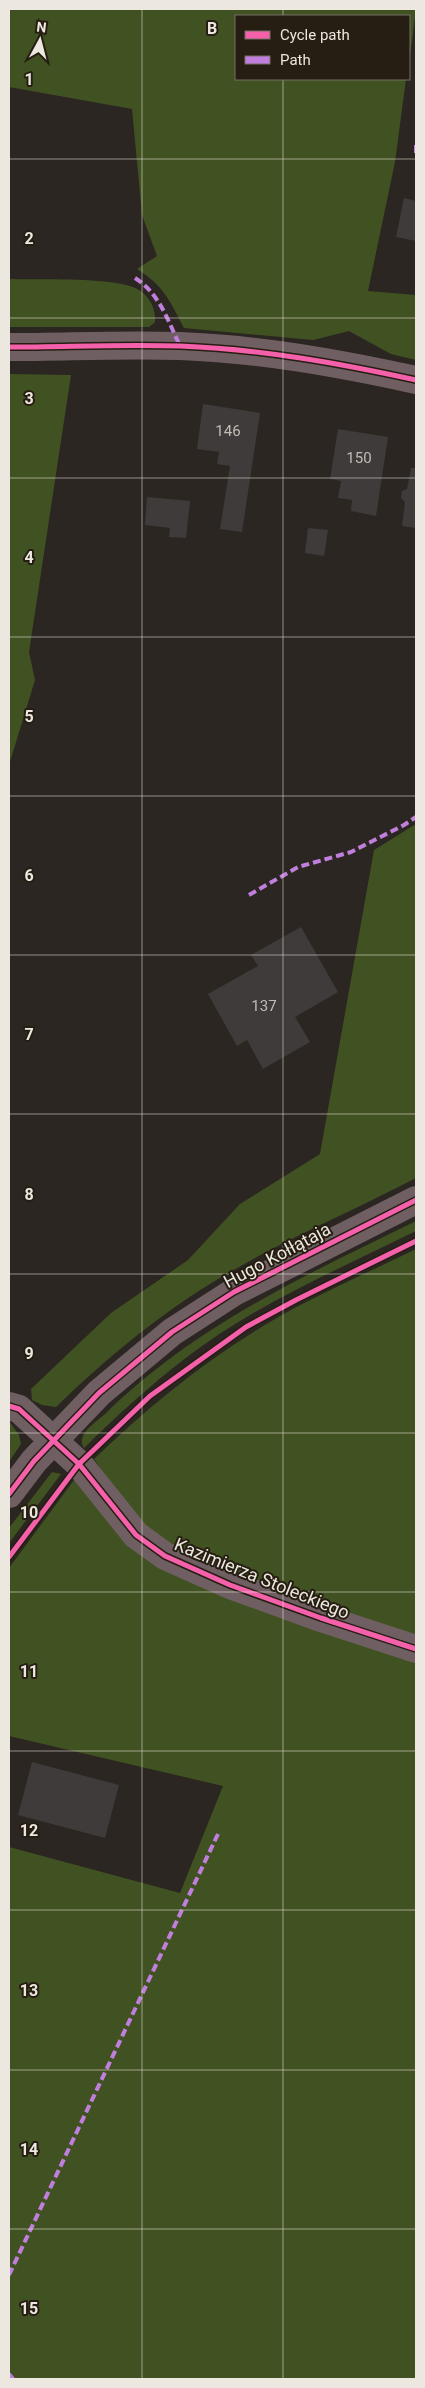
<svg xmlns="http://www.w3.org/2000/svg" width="425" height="2388" viewBox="0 0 425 2388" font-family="Roboto,sans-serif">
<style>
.green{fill:#415222}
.building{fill:#3f3b3b}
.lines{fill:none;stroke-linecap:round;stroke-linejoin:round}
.minor{stroke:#705f62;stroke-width:28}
.quiet{stroke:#c07fdc;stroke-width:4;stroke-dasharray:8 4;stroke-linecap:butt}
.cycleway-casing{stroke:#261e12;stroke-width:8}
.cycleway{stroke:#f560ab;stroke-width:5}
.grid{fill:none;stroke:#ece7df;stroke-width:1;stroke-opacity:0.55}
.labels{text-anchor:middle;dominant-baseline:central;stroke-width:4;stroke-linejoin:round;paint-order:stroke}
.number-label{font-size:15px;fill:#c1bcb6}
.street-label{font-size:18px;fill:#ece7df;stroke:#261e12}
.grid-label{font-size:16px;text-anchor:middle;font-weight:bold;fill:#ece7df;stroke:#261e12;stroke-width:4;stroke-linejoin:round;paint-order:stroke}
</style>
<rect width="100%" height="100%" fill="#2b2621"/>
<g class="green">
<path d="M9 9H416L409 64V16H236V79H406L395 162 368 291 416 295V360L391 354 349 331 313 340 184 328C170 301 164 286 137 269L157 256 142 215 132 109 9 87Z"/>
<path d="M9 279C36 280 118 276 139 290 150 297 156 309 155 322L149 327H9Z"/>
<path d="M9 374 71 375 29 652 35 680 9 765Z"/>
<path d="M416 824V1178C341 1217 262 1249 191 1296 142 1329 98 1366 56 1407L42 1405 32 1400 31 1389 111 1313 188 1260 240 1204 320 1154 374 850Z"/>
<path d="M416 1221V1231C357 1260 296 1287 240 1321 182 1356 132 1401 84 1448 75 1435 96 1422 105 1414 196 1325 304 1276 416 1221Z"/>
<path d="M416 1249V1641L169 1551 124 1503 94 1459C148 1407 205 1360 270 1322 317 1294 368 1273 416 1249Z"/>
<path d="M9 1421 19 1435 21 1444 9 1462Z"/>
<path d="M52 1472 61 1474 9 1543V1528Z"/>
<path d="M74 1480 80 1484 129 1540 416 1656V2379H9V1847L180 1893 223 1786 9 1736V1568Z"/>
</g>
<g class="building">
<path d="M404 198 416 201V241L396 237Z"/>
<path d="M203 404 260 413 242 532 220 529 230 466 217 464 219 452 197 449Z"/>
<path d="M338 429 388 437 376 516 351 511 352 500 338 498 341 481 330 479Z"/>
<path d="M411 468H416V528L402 526 405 502 401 498 402 491 407 489Z"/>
<path d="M147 497 190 501 186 538 169 537 170 528 145 525Z"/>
<path d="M308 528 328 530 324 556 305 553Z"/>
<path d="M301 927 338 992 295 1017 310 1042 263 1069 247 1040 237 1046 208 994 258 966 251 955Z"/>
<path d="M32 1762 119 1785 105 1838 18 1815Z"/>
</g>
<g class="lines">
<g class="minor">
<path d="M9 347C66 347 123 344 180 346 260 349 338 363 416 380"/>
<path d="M9 1406 19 1409 79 1464 136 1535 165 1556 230 1585 321 1618 416 1649"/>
<path d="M9 1494 34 1461 99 1393 172 1332 234 1292 416 1200"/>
</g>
<g class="quiet">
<path d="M416 153V144"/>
<path d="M135 278C160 294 168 321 180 346"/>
<path d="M249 895 298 867 351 852 404 825 416 817"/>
<path d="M9 2275 218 1834"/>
<path d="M9 2374 13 2379"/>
</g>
<g class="cycleway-casing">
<g id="cycleway">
<path d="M9 347C66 347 123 344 180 346 260 349 338 363 416 380"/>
<path d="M9 1406 19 1409 79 1464 136 1535 165 1556 230 1585 321 1618 416 1649"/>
<path d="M9 1494 34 1461 99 1393 172 1332 234 1292 416 1200"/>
<path d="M9 1557 79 1464 150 1396 246 1327 296 1300 416 1241"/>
</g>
</g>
<use href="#cycleway" class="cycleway"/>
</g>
<path class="grid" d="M142 9V2379M283 9V16M283 79V2379M9 159H416M9 318H416M9 478H416M9 637H416M9 796H416M9 955H416M9 1114H416M9 1274H416M9 1433H416M9 1592H416M9 1751H416M9 1910H416M9 2070H416M9 2229H416"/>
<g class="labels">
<g class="number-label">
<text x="228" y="431">146</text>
<text x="359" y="458">150</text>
<text x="264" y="1006">137</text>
</g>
<g class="street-label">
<text transform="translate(277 1255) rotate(-28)">Hugo Kołłątaja</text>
<text transform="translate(262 1578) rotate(22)">Kazimierza Stoleckiego</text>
</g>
</g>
<g class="grid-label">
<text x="212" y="34">B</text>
<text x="29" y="85">1</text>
<text x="29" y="244">2</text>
<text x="29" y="404">3</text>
<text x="29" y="563">4</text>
<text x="29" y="722">5</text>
<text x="29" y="881">6</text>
<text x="29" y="1040">7</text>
<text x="29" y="1200">8</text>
<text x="29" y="1359">9</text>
<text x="29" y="1518">10</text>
<text x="29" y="1677">11</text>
<text x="29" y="1836">12</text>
<text x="29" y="1996">13</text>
<text x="29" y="2155">14</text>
<text x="29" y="2314">15</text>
</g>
<rect width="425" height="2388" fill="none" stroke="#ece7df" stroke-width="20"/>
<rect x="235" y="15" width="175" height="65" fill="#261e12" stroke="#756e64"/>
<rect x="245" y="31" width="25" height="8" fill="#f560ab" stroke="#756e64"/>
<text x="280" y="40" font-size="15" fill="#ece7df">Cycle path</text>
<rect x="245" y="56" width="25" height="8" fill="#c07fdc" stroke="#756e64"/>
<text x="280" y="65" font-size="15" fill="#ece7df">Path</text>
<g transform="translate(40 40) rotate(7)" stroke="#261e12" stroke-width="4" paint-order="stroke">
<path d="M0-4L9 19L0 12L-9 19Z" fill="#ece7df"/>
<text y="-8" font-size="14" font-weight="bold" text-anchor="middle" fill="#ece7df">N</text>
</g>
</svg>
